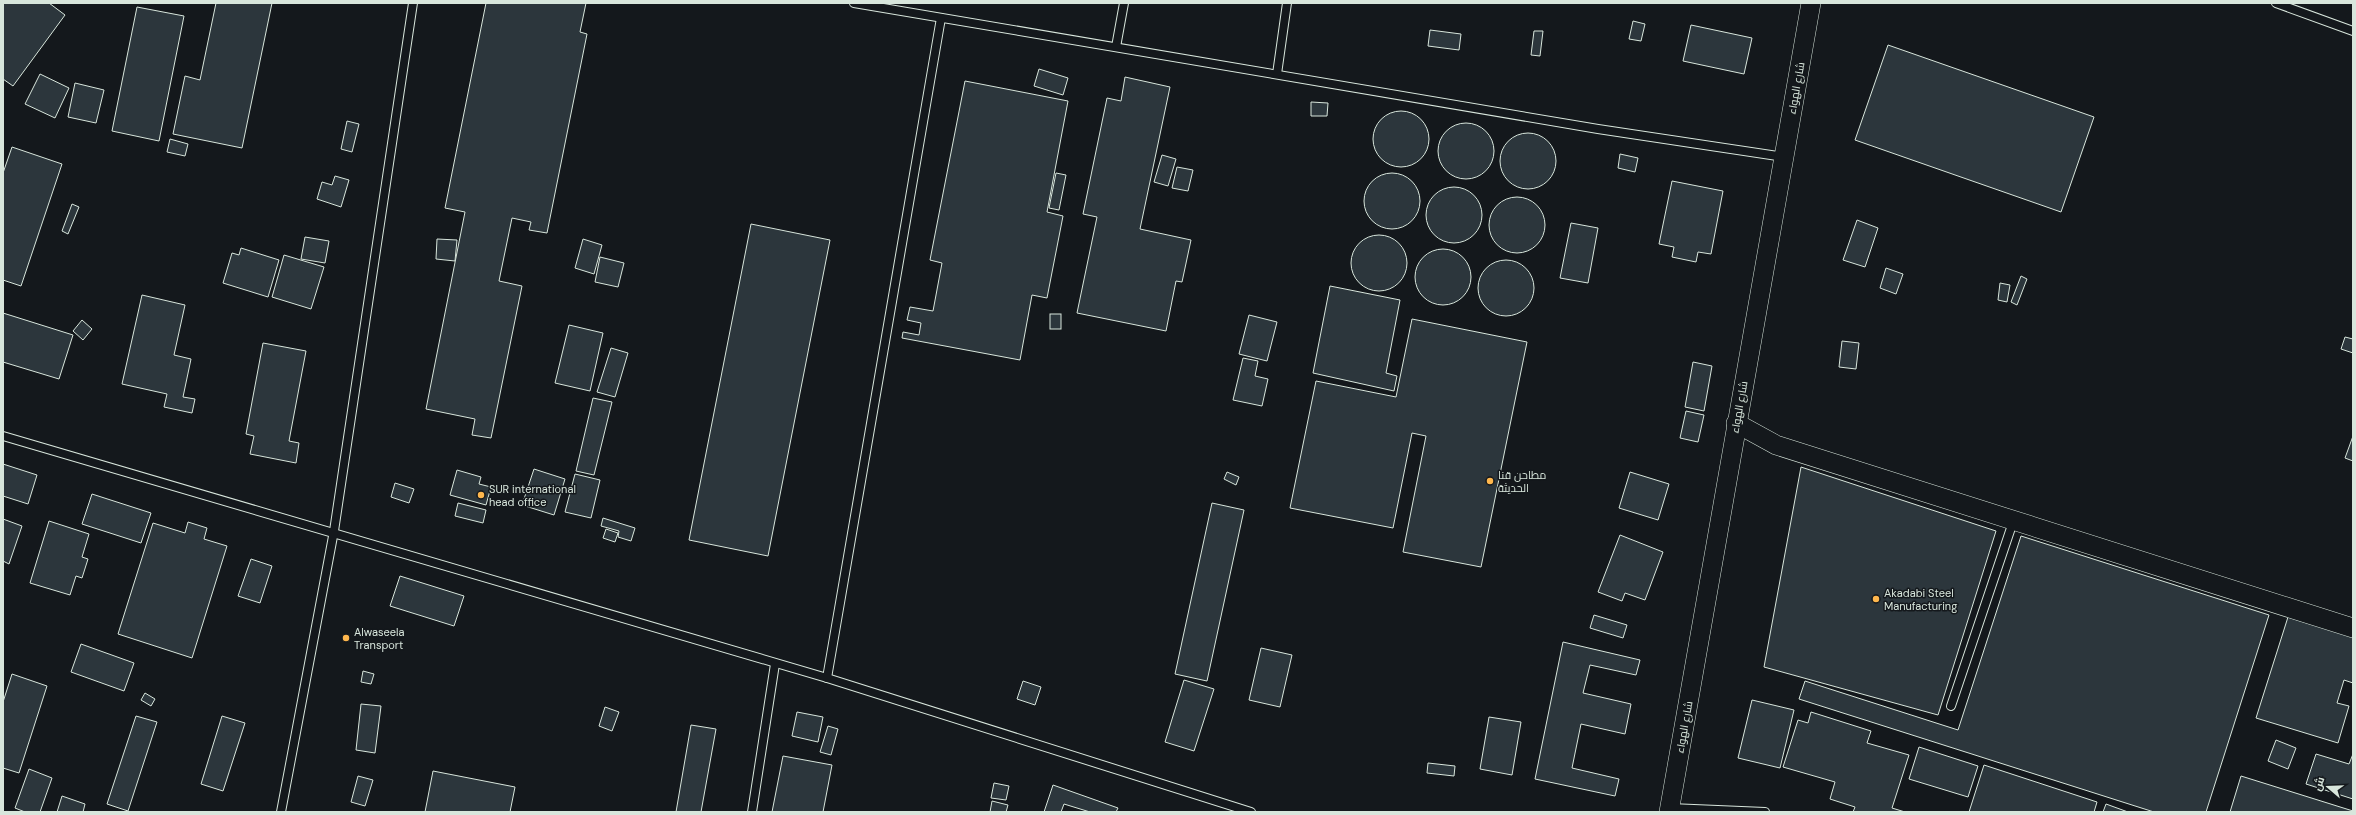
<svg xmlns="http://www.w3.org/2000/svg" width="2356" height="815" viewBox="0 0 2356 815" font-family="'DM Sans',Cairo,sans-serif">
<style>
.building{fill:#2c363c;stroke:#d8e6dc}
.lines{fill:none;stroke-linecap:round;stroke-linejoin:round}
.service-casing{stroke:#d8e6dc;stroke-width:10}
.tertiary-casing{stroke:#d8e6dc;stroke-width:20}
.service{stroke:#14181c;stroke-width:8}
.tertiary{stroke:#14181c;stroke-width:19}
.poi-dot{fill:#ffb74d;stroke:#14181c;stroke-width:1.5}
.labels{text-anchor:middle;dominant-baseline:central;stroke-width:3;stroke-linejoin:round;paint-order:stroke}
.street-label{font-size:11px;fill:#d8e6dc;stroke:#14181c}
.poi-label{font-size:11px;fill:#d8e6dc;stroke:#14181c;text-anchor:start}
</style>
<rect width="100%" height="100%" fill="#14181c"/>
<g class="building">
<path d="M3 3H49L65 15 13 86 3 79Z"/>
<path d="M216 3H272L242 148 173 134 185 76 200 80Z"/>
<path d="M486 3H586L580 32 587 34 547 233 529 230 531 222 512 218 499 281 522 286 491 438 472 435 475 419 426 409 465 212 445 208Z"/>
<path d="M137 7 184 16 159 141 112 131Z"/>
<path d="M1633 21 1645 24 1641 41 1629 39Z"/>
<path d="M1691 25 1752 38 1744 74 1683 61Z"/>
<path d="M1430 30 1461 34 1459 50 1428 46Z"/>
<path d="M1534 31H1543L1540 56 1531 55Z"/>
<path d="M1888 45 2094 117 2061 212 1855 140Z"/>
<path d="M1039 69 1068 78 1063 95 1034 86Z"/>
<path d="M40 74 69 88 55 118 25 104Z"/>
<path d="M1125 77 1170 87 1140 229 1191 240 1182 282 1176 281 1166 331 1077 313 1097 217 1083 214 1107 98 1121 101Z"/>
<path d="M965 81 1068 101 1047 212 1063 216 1047 298 1032 295 1020 360 902 338 903 332 919 335 921 323 907 320 910 307 933 311 942 263 930 260Z"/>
<path d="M75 83 104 90 96 123 68 117Z"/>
<path d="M1311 102 1328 103 1327 116H1311Z"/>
<circle cx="1401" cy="139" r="28"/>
<path d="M347 121 359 124 352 152 341 149Z"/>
<circle cx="1466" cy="151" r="28"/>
<circle cx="1528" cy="161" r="28"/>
<path d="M170 139 188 144 185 156 167 152Z"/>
<path d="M12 147 62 164 21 286 3 280V173Z"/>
<path d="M1620 154 1638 158 1635 172 1618 168Z"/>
<path d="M1162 155 1176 159 1168 186 1154 182Z"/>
<path d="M1177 167 1193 170 1188 191 1172 188Z"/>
<path d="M1056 173 1066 175 1059 210 1049 208Z"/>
<circle cx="1392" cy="201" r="28"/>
<path d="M335 176 349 180 341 207 317 199 322 182 332 185Z"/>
<path d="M1672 181 1723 191 1711 254 1698 252 1696 262 1672 257 1674 247 1659 244Z"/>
<circle cx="1454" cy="215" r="28"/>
<circle cx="1517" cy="225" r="28"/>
<path d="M72 204 79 207 68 234 62 231Z"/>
<path d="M1857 220 1878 228 1865 267 1843 260Z"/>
<path d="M1571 223 1598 228 1588 283 1560 278Z"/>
<path d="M751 224 830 240 768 556 689 540Z"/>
<circle cx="1379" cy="263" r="28"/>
<path d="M305 237 329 241 325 263 301 259Z"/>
<path d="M437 239 457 240 455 261 436 259Z"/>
<path d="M583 239 602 245 594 274 575 268Z"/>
<path d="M241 248 279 260 268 297 223 283 232 253 239 255Z"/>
<circle cx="1443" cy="277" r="28"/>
<path d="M284 255 324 267 311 309 272 297Z"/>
<path d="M600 257 624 263 618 287 595 282Z"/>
<circle cx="1506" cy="288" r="28"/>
<path d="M1886 268 1903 274 1896 294 1880 288Z"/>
<path d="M2021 276 2027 279 2017 305 2011 302Z"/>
<path d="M2000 283 2010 285 2007 302 1998 300Z"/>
<path d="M1330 286 1400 300 1386 373 1397 376 1394 391 1313 373Z"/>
<path d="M142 295 185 305 174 355 191 359 183 397 195 399 192 413 164 407 167 394 122 384Z"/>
<path d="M3 313 73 335 59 379 3 362Z"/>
<rect x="1050" y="314" width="11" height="15"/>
<path d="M1249 315 1277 322 1267 361 1239 354Z"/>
<path d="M1412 319 1527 342 1481 567 1403 552 1426 436 1412 433 1393 528 1290 508 1316 381 1396 397Z"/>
<path d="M82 320 92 329 83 340 73 331Z"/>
<path d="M569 325 603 333 590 391 555 383Z"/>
<path d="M2345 337 2353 339V353L2341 349Z"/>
<path d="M1842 341 1859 343 1856 369 1839 367Z"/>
<path d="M263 343 306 351 289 441 299 443 296 463 250 454 254 436 246 434Z"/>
<path d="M611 348 628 353 615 397 597 392Z"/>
<path d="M1243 358 1258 361 1255 376 1268 379 1262 406 1233 400Z"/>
<path d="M1693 362 1712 366 1704 411 1685 407Z"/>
<path d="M593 398 612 402 594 475 576 471Z"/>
<path d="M1686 411 1704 415 1698 442 1680 438Z"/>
<path d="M2353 436V461L2345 458Z"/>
<path d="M3 464 37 475 28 504 3 496Z"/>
<path d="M1801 467 1996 531 1938 715 1764 667Z"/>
<path d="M534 469 565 479 554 515 522 505Z"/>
<path d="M457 470 481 477 479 484 491 487 486 505 450 495Z"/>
<path d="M1227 472 1239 477 1236 485 1224 479Z"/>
<path d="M1630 472 1669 484 1658 520 1619 508Z"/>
<path d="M575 474 600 480 591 518 565 512Z"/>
<path d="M395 483 414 489 409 503 391 497Z"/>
<path d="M92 494 151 513 141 543 82 524Z"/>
<path d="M458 503 486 510 483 523 455 516Z"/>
<path d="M1212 503 1244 510 1207 681 1175 674Z"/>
<path d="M603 518 635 528 631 541 618 537 619 531 601 526Z"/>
<path d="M3 519 22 526 9 564 3 561Z"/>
<path d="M49 521 89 534 82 557 88 559 82 578 76 576 70 595 30 583Z"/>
<path d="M188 522 207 528 204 539 227 546 192 658 118 634 153 523 185 533Z"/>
<path d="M606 529 618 533 615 542 603 538Z"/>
<path d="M1620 535 1663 552 1645 600 1625 593 1622 601 1598 592Z"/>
<path d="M2021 536 2269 615 2206 812H2154L1799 699 1805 681 1958 730Z"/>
<path d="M251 559 272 566 260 603 238 596Z"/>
<path d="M400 576 464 596 454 626 390 606Z"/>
<path d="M1594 615 1627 625 1623 638 1590 628Z"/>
<path d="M2288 617 2353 637V683L2344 680 2337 703 2349 706 2338 743 2256 718Z"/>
<path d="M1563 642 1640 660 1636 675 1590 665 1583 693 1631 704 1625 734 1581 724 1572 768 1619 779 1615 796 1535 779Z"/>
<path d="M81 644 134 663 124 691 71 672Z"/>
<path d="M1261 648 1292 655 1280 707 1249 700Z"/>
<path d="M363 671 374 674 371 684 361 682Z"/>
<path d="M12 674 47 686 19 773 3 768V702Z"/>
<path d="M1184 680 1214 689 1194 751 1165 742Z"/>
<path d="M1023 681 1041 687 1035 705 1017 699Z"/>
<path d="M145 693 155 699 151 706 141 700Z"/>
<path d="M1752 700 1794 710 1780 768 1738 758Z"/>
<path d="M361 704 381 706 375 753 356 750Z"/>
<path d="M605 707 619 712 612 731 599 726Z"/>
<path d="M797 712 823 717 818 742 792 736Z"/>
<path d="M1811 712 1871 731 1867 743 1909 755 1892 808 1905 812H1853L1855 807 1830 799 1835 782 1783 767 1798 720 1808 723Z"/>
<path d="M136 716 157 722 128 811 107 804Z"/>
<path d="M222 716 245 723 223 791 201 784Z"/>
<path d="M1489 717 1521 722 1512 775 1480 769Z"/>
<path d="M691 725 716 729 701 812H676Z"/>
<path d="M828 726 838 729 831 755 820 752Z"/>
<path d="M2276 740 2296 748 2288 769 2268 761Z"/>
<path d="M1919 747 1978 766 1968 797 1909 779Z"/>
<path d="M2316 754 2349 764 2353 754V799L2306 784Z"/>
<path d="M783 756 832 765 823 812H772Z"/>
<path d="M1428 763 1455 766 1454 776 1427 773Z"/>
<path d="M1984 765 2097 802 2094 812H1969Z"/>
<path d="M29 769 52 778 40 812H25L15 808Z"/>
<path d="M433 771 515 787 510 812H425Z"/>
<path d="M358 776 373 780 365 806 351 802Z"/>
<path d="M2241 776 2353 811V812H2230Z"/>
<path d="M994 783 1009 786 1006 800 991 798Z"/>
<path d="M1053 785 1118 808 1116 812H1090L1064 804 1061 812H1044Z"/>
<path d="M62 796 85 804 83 812H57Z"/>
<path d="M992 801 1008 805 1006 812H990Z"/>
<path d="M2106 804 2128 812H2103Z"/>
</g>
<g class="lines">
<g class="service-casing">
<g id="service">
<path d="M854 3 1598 129 1784 157"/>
<path d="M2276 3 2353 31"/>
<path d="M1116 47 1124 3"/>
<path d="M1277 74 1287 3"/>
<path d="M3 436 827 678 1251 812"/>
<path d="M827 678 941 18"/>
<path d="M1951 706 2014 519"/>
<path d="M1670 808 1765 812"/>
<path d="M281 812 334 531 413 3"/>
<path d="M752 812 775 664"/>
</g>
</g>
<g class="tertiary-casing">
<g id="tertiary">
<path d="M1736 423 1776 445 2353 628"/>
<path d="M1669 812 1811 3"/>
</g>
</g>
<use href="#service" class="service"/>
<use href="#tertiary" class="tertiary"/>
</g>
<g class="poi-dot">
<circle cx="1490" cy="481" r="4"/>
<circle cx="481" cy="495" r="4"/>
<circle cx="1876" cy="599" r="4"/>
<circle cx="346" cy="638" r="4"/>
</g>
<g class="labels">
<g class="street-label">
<text transform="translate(1796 88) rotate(-80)">شارع الهواء</text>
<text transform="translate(1739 407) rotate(-80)">شارع الهواء</text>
<text transform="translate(1684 727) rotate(-80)">شارع الهواء</text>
</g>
<g class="poi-label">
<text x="1498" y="475">مطاحن قنا<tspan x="1498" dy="13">الحديثة</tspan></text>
<text x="489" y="489">SUR international<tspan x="489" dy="13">head office</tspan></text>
<text x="1884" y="593">Akadabi Steel<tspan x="1884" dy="13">Manufacturing</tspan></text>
<text x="354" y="632">Alwaseela<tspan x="354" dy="13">Transport</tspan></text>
</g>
</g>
<rect width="2356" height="815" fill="none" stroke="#d8e6dc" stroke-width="8"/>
<g transform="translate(2328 787) rotate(289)" stroke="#14181c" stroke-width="3" paint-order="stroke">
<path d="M0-3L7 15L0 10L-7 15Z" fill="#d8e6dc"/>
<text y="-6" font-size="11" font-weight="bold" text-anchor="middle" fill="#d8e6dc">ش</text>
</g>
</svg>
